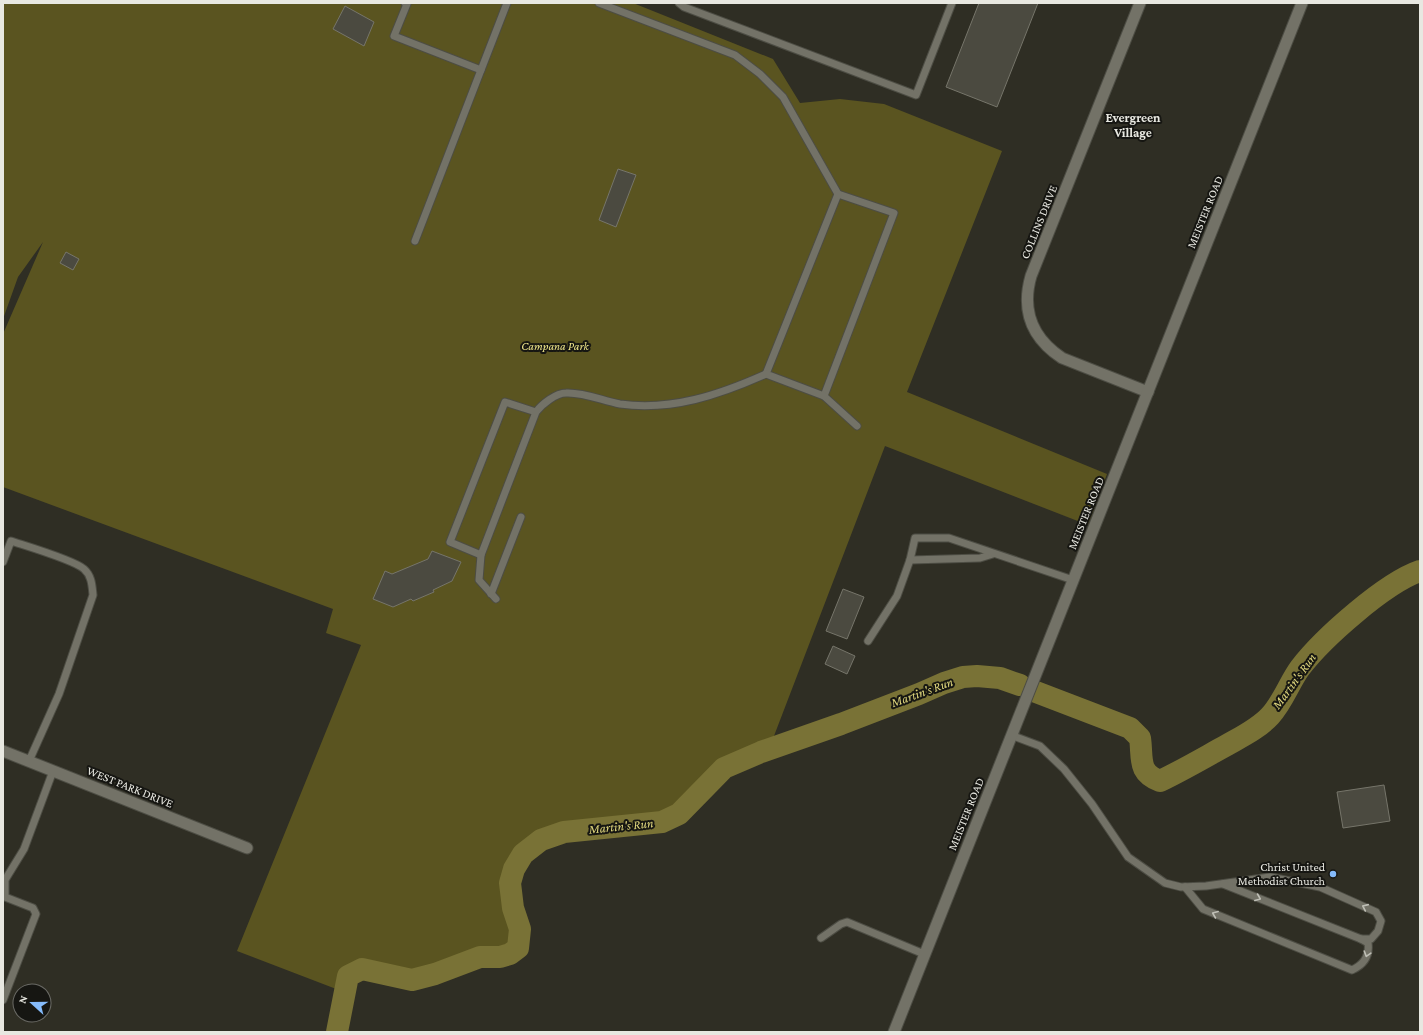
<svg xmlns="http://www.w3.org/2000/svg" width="1423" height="1035" viewBox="0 0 1423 1035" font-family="'Crimson Pro',serif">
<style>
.green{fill:#5a5420}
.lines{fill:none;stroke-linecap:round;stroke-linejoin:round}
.river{stroke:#797236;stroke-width:22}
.building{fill:#4b4a40;stroke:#76756a}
.service-casing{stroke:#4d4d44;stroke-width:9}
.minor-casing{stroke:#4d4d44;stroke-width:13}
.service{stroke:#737267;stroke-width:7}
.minor{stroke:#737267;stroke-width:11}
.oneway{stroke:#bfbfb6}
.poi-dot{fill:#85bbfb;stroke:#161612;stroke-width:1.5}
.labels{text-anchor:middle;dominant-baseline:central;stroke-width:4;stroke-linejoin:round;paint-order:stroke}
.street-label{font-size:12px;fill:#e8e8e1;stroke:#161612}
.park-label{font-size:12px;font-style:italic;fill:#ebe288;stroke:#161612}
.poi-label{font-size:12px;fill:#e8e8e1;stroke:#161612;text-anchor:end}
.neighbourhood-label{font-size:13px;font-weight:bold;fill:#e8e8e1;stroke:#161612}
.water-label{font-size:13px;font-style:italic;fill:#ded57c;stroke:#161612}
</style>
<rect width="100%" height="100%" fill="#2f2e24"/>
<path class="green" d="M3 3H633L773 59 800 103 840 99 884 104 1002 151 907 392 1107 474 1088 525 885 446 769 749C755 754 738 760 725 768 702 783 689 816 661 822 619 831 552 819 523 855 517 863 512 872 510 882 508 903 532 940 511 953 501 960 489 955 478 958 457 964 435 978 412 980 399 980 373 967 362 970 357 970 352 974 348 976L344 992 237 951 361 645 326 633 333 609 3 487V334L43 242 18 277 3 319Z"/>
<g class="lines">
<g class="river">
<path d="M1036 692 1130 728 1140 738C1143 759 1137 772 1160 781 1183 770 1205 757 1227 745 1241 737 1258 729 1270 716 1283 702 1289 683 1300 668 1323 638 1385 583 1420 571"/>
<path d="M337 1032 348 976 362 969 412 980 435 974 480 957H500L510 954 518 948 520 929 513 908 510 883 514 869 523 854 541 840 564 832 662 822 679 814 724 768 761 752 841 724 919 694 944 683 963 677 977 676 1000 678 1020 685"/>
</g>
</g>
<g class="building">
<path d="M979 3H1038L997 107 946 87Z"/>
<path d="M345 6 374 22 364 46 333 29Z"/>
<path d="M618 169 636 175 616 227 599 220Z"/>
<path d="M66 252 79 259 73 270 60 263Z"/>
<path d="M432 551 461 562 452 581 433 590 434 592 413 601 411 599 393 607 373 599 385 571 392 574 428 559Z"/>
<path d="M843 589 864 597 847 639 826 631Z"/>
<path d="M833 646 855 656 847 674 825 664Z"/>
<path d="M1384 785 1390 821 1343 828 1337 792Z"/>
</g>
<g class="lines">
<g class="service-casing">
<g id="service">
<path d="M405 3 407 4 394 36 481 70 507 3"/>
<path d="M599 3 735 55 760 74 783 97 838 194 894 213 824 396 857 426"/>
<path d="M679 3 684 7 916 95 952 3"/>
<path d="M415 241 481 70"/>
<path d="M824 396 766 374 838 194"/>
<path d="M536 412 481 555 450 542 505 402 536 412C542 404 556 393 566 393 584 392 603 401 620 404 672 411 719 395 766 374"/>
<path d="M481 555 479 580 496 599"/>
<path d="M910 560 980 558 993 554"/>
<path d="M3 562 11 541C26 546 74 560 84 569 92 576 92 586 93 595L59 694 29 761"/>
<path d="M491 594 521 517"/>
<path d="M868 641 897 596 910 560 915 538H949L1073 580"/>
<path d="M1011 735 1040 746 1064 769 1092 804 1128 857 1165 883 1181 887 1206 886 1270 877 1320 887 1376 912 1381 921 1378 931 1371 939H1361"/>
<path d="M1185 887 1203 909 1352 970C1363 965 1370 957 1368 943L1361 939 1223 884"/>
<path d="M821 938 841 924 847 922 924 954"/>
<path d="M3 1000 36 914 33 908 5 897V880L24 849 53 771"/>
</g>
</g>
<g class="minor-casing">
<g id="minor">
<path d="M1140 3 1031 276C1021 311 1032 338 1062 358L1148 392"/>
<path d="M3 751 247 848"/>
<path d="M894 1032 1302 3"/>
</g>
</g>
<use href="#service" class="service"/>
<use href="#minor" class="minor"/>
</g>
<defs><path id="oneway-chevron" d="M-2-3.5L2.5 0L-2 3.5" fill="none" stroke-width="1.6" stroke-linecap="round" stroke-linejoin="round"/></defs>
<g class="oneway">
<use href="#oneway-chevron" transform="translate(1258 898) rotate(22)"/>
<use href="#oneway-chevron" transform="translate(1365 907) rotate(-156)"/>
<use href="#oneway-chevron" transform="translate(1215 914) rotate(-158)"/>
<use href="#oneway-chevron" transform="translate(1367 954) rotate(107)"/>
</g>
<circle class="poi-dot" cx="1333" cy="874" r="4"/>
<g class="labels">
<g class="street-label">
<text transform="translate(1205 212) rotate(-68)">MEISTER ROAD</text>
<text transform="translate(1039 222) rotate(-68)">COLLINS DRIVE</text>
<text transform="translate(1086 513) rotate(-68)">MEISTER ROAD</text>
<text transform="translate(130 787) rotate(22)">WEST PARK DRIVE</text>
<text transform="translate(966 814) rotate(-68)">MEISTER ROAD</text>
</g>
<g class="park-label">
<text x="555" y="346">Campana Park</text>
</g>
<g class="poi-label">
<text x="1325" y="867">Christ United<tspan x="1325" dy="14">Methodist Church</tspan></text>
</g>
<g class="neighbourhood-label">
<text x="1133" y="117">Evergreen<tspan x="1133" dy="15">Village</tspan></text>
</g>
<g class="water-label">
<text transform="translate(1294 681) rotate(-54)">Martin's Run</text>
<text transform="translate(922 692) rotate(-20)">Martin's Run</text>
<text transform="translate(621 826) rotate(-6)">Martin's Run</text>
</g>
</g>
<rect width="1423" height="1035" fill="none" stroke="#e8e8e1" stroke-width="8"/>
<g transform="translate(32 1003) rotate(291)"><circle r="19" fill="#161612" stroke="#6a6a65"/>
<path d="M0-3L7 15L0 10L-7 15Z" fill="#85bbfb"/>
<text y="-6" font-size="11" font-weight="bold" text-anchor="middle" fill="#e8e8e1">N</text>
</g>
</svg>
